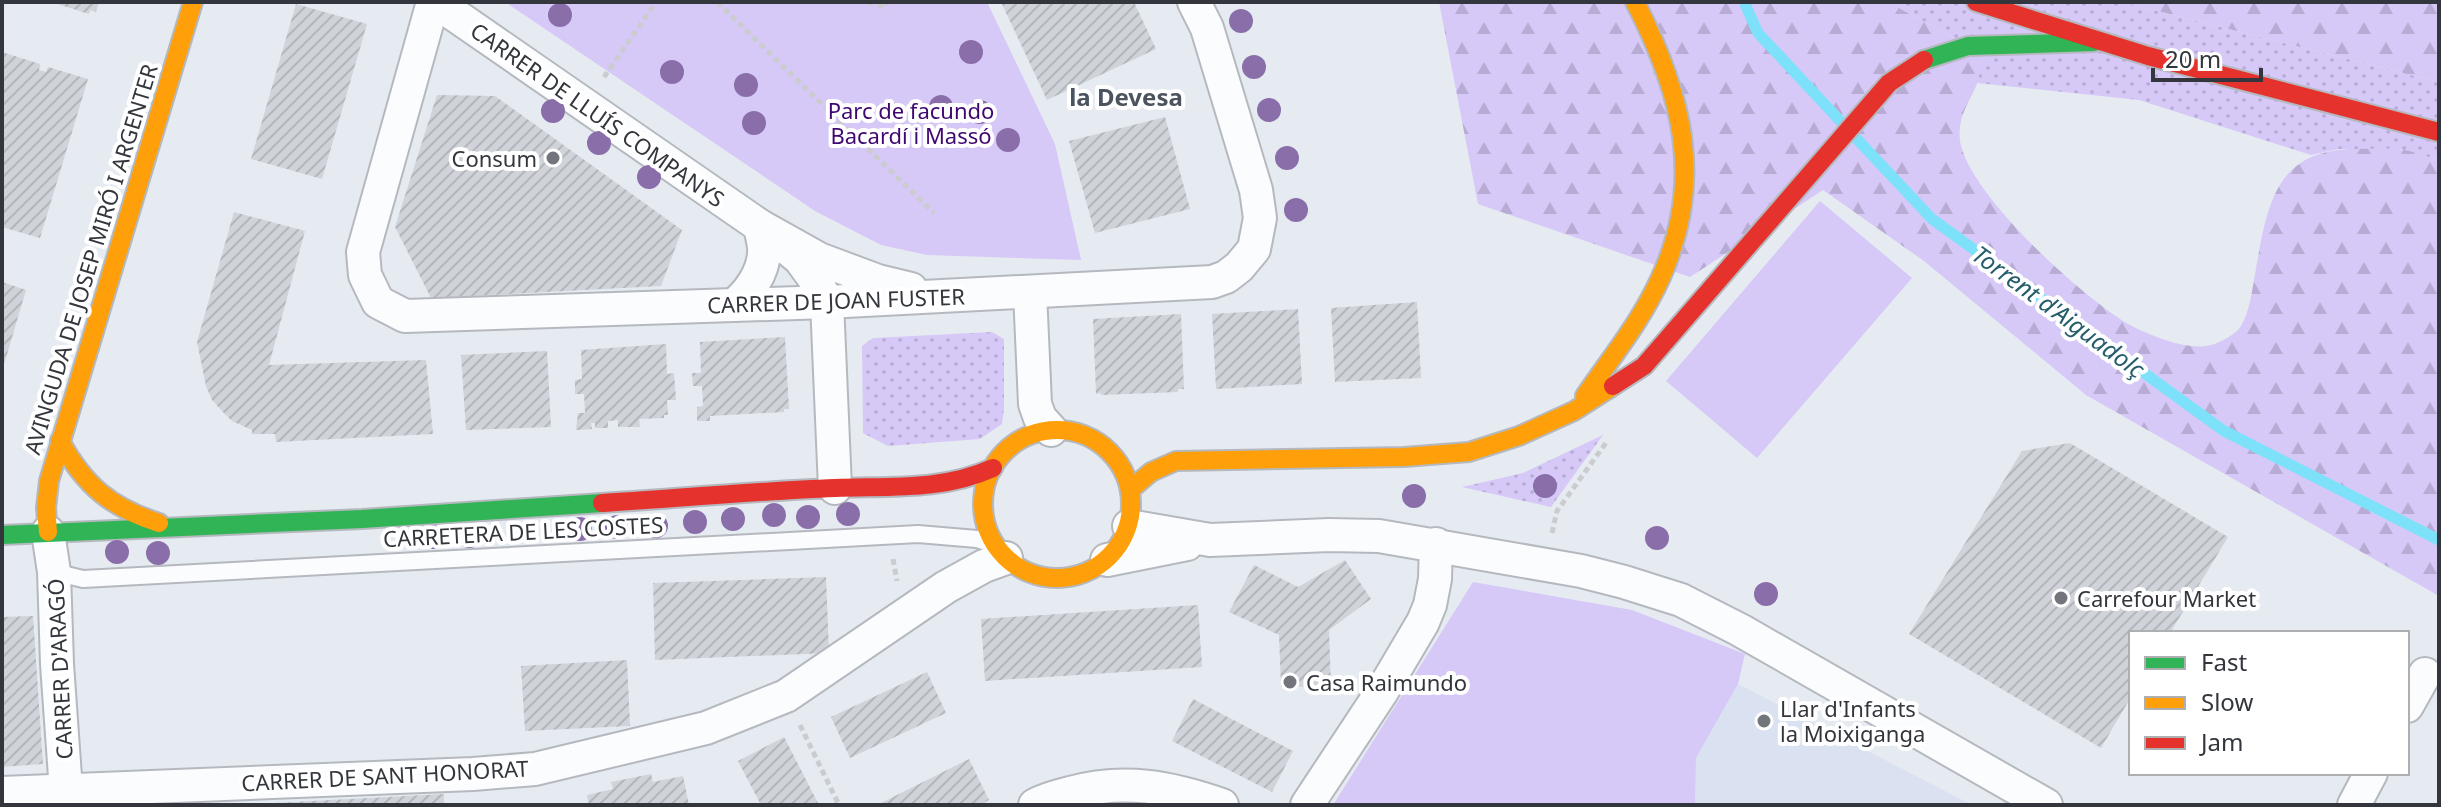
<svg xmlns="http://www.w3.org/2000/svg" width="2441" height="807" viewBox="0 0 2441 807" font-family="'Noto Sans',sans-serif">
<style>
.built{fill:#dae2f1}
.grass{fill:url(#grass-dots)}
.forest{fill:url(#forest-firs)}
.park{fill:#d6c8f7}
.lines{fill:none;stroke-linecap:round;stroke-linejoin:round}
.stream{stroke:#7ee1fa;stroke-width:11}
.building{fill:url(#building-hatch)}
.lane-casing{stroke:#b5b9bf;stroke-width:20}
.street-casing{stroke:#b5b9bf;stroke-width:36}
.fast-casing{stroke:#b5b9bf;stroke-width:22}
.slow-casing{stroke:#b5b9bf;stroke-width:22}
.jam-casing{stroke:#b5b9bf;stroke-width:22}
.path{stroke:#cbcccf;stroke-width:5;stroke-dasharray:6 4;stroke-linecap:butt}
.lane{stroke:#fbfcfd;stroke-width:16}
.street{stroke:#fbfcfd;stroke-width:32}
.fast{stroke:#30b455;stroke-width:18}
.slow{stroke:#ff9f0a;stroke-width:18}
.jam{stroke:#e5322d;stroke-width:18}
.tree{fill:#8a6eaa}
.poi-dot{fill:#72757c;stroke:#fff;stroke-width:3}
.labels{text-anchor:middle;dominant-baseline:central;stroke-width:8;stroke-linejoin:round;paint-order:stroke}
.park-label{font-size:22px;fill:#3f0770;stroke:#fff}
.street-label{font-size:22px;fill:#33363c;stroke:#fff}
.poi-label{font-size:22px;fill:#33363c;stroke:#fff;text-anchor:start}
.neighbourhood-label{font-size:24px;font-weight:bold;fill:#4b535f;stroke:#fff}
.water-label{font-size:24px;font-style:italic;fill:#255d6b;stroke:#fff}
</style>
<defs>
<pattern id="grass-dots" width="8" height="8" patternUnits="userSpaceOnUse" patternTransform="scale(2)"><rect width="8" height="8" fill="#d6c8f7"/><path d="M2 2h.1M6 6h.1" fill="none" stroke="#b8acd5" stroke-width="1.8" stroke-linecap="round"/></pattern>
<pattern id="forest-firs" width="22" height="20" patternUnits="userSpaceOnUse" patternTransform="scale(2)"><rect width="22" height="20" fill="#d6c8f7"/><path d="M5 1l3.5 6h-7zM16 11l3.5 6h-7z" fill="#b8acd5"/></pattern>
<pattern id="building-hatch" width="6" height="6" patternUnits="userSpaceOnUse" patternTransform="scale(2)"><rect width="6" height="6" fill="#d0d3d9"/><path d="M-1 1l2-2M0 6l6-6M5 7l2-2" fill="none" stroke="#b3b6bb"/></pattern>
</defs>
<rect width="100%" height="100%" fill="#e6ebf2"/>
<path class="built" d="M1738 684 1972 805H1695L1696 758Z"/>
<g class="grass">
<path d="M1888 2H2122L2439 82V160L2400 149H2338L2311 155 2139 100 1977 83 1983 54Z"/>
<path d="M992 332 1004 339V408L1002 424 980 439 888 446 863 433 862 346 873 338Z"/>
<path d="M1603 435 1551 507 1462 487 1523 473Z"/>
</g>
<g class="forest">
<path d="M1439 2H1888L1983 54C1981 64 1980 75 1977 84 1969 103 1957 117 1960 141 1968 194 2084 299 2130 325 2151 336 2194 354 2217 343 2224 340 2237 333 2241 326 2250 310 2252 291 2255 274 2267 208 2273 149 2356 149 2370 149 2384 148 2398 149 2412 150 2426 157 2439 160V596L2086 395 1924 261 1823 190 1690 277 1478 204Z"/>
<path d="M2122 2H2439V82Z"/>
</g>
<g class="park">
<path d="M505 2H987L1055 144 1081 260 927 255 881 245 815 211Z"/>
<path d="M1820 201 1912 278 1757 458 1666 381Z"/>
<path d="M1473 582 1632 610 1745 654 1738 684 1696 758 1695 805H1333Z"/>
</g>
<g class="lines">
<g class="stream">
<path d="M1744 2 1758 33 1844 125"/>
<path d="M1855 137 1932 219 2224 431 2439 540"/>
</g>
</g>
<g class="building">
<path d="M51 2H99L96 12 90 10 89 14Z"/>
<path d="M1001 2H1134L1156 49 1047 100Z"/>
<path d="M296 4 367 24 322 179 251 159Z"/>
<path d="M2 52 40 64 39 70 46 72 48 67 88 79 40 238 2 227Z"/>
<path d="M437 95 495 96 682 230 661 286 431 298 395 227Z"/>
<path d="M1165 117 1190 209 1095 233 1069 141Z"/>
<path d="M234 212 305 231 269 365 426 360 433 434 276 442 275 434H252V430L232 421 221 410 212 400 206 386 197 342Z"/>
<path d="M2 282 26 290 3 368H2Z"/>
<path d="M1417 302 1421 378 1335 382 1331 308Z"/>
<path d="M1298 309 1302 384 1216 389 1212 314Z"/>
<path d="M1181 314 1184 389H1178V392L1101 395V393L1096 394 1093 319Z"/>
<path d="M785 337 789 409H784V412L710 416V421H697V407L703 406 702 386H693L692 373H701L700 342Z"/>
<path d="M666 344 667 374 674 373 676 400H667L668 415H664V418L639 419 640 427H618V420L608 421V428H595V423H591L592 429 576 430 578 413H585L584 394H575V380L582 379 581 350Z"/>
<path d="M547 351 551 427 466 430 461 355Z"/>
<path d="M2070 443 2228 537 2170 633H2131V697L2101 748 1909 634 2022 451Z"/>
<path d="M1345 560 1371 599 1329 630 1331 686 1281 687 1279 635 1229 612 1254 565 1298 587Z"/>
<path d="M826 577 829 653 655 660 653 583Z"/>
<path d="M1198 605 1202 667 985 681 981 619Z"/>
<path d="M33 616 43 764 2 767V617Z"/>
<path d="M627 660 630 726 525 731 521 666Z"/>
<path d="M927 672 946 713 850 758 831 717Z"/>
<path d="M1193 699 1293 751 1272 792 1172 741Z"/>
<path d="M784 737 819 805H761L738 761Z"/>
<path d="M969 759 989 800 980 805H877Z"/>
<path d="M651 774 653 782 683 776 689 805H589L587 795 613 789 611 782Z"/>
<path d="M444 794V805H274V803Z"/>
</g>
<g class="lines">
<g class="lane-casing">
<path id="lane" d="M54 572 83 579 918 534 977 539 995 545"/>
</g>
<g class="street-casing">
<g id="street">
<path d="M433 2 363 252 365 275 378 302 405 316 827 302 1212 282 1226 277 1239 267 1254 249 1260 218 1256 190 1207 28 1194 2"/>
<path d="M436 2 760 226C761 234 765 245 764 253 763 273 749 293 734 305"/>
<path d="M1030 292 1035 404 1040 418 1051 430"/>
<path d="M835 488 827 302 816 281 800 259 760 226 819 259 878 281 911 289"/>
<path d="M1129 526 1210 540 1329 535 1379 536 1581 571 1624 582 1681 600 1740 630 2046 805"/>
<path d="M48 532 54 572 57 664 67 805"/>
<path d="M1107 560 1187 544"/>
<path d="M2407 706 2425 674"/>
<path d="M2 793 473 774 535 769 706 728 786 696 946 587 984 566 1006 558"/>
<path d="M1035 805C1046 799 1058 796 1070 793 1124 778 1170 787 1222 805"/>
<path d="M1307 805 1381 693 1423 622 1430 605 1435 579 1436 544"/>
<path d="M2354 805 2371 773"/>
</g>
</g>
<g class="fast-casing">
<g id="fast">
<path d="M1924 60 1968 46 2094 42"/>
<path d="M2 535 362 519 602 503"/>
</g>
</g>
<g class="slow-casing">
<g id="slow">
<path d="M1585 396C1611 358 1642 320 1661 277 1705 180 1682 93 1635 2"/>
<circle cx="1057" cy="504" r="74"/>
<path d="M60 441C85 486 110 507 159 523"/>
<path d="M1130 490 1151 472 1176 461 1404 457 1469 452 1519 436 1574 411 1613 386"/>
<path d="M48 532 46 508 49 481 193 2"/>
</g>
</g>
<g class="jam-casing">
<g id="jam">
<path d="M1976 2 2148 56 2439 132"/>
<path d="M1613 386 1644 366 1889 83 1924 60"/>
<path d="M602 503C679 498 758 491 835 488 890 486 942 491 993 468"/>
</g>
</g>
<g class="path">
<path d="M717 2 934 213"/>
<path d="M868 2 885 7 888 2"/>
<path d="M604 77 656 2"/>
<path d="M1552 533 1557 511 1608 440"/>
<path d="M893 559 897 581"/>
<path d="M800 725 839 805"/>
</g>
<use href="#lane" class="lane"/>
<use href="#street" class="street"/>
<use href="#fast" class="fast"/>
<use href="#slow" class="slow"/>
<use href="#jam" class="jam"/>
</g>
<g class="tree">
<circle cx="560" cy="15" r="12"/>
<circle cx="1241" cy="21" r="12"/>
<circle cx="971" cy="52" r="12"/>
<circle cx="1254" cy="67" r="12"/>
<circle cx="672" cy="72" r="12"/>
<circle cx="746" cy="85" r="12"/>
<circle cx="941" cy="107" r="12"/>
<circle cx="1269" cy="110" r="12"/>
<circle cx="553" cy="111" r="12"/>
<circle cx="980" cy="112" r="12"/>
<circle cx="754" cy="123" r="12"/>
<circle cx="1008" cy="140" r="12"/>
<circle cx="599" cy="143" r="12"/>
<circle cx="1287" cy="158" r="12"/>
<circle cx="649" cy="177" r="12"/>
<circle cx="1296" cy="210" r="12"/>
<circle cx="1545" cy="486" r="12"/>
<circle cx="1414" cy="496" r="12"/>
<circle cx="848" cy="514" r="12"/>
<circle cx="774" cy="515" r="12"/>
<circle cx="808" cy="517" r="12"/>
<circle cx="733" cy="519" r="12"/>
<circle cx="695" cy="522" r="12"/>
<circle cx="656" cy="526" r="12"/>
<circle cx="617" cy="527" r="12"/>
<circle cx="580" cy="529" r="12"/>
<circle cx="469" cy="536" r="12"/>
<circle cx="433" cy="537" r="12"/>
<circle cx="1657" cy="538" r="12"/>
<circle cx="117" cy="552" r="12"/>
<circle cx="158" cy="553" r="12"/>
<circle cx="1766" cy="594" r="12"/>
</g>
<g class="poi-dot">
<circle cx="553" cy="158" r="8"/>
<circle cx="2061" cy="598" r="8"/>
<circle cx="1290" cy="682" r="8"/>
<circle cx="1764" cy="721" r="8"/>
</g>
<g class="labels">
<g class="park-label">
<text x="911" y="110">Parc de facundo<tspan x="911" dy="25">Bacardí i Massó</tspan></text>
</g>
<g class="street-label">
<text transform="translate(598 114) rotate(35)">CARRER DE LLUÍS COMPANYS</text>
<text transform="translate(90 259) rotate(-73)">AVINGUDA DE JOSEP MIRÓ I ARGENTER</text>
<text transform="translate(836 300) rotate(-2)">CARRER DE JOAN FUSTER</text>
<text transform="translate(523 531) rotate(-3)">CARRETERA DE LES COSTES</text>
<text transform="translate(59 669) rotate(-93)">CARRER D'ARAGÓ</text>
<text transform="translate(385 775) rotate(-3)">CARRER DE SANT HONORAT</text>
</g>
<g class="poi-label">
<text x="537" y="158" text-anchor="end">Consum</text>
<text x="2077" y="598">Carrefour Market</text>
<text x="1306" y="682">Casa Raimundo</text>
<text x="1780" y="708">Llar d'Infants<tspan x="1780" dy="25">la Moixiganga</tspan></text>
</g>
<g class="neighbourhood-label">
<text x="1126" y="96">la Devesa</text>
</g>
<g class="water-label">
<text transform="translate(2059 311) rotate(36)">Torrent d'Aiguadolç</text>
</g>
</g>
<rect width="2441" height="807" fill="none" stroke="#33363c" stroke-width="8"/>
<rect x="2129" y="631" width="280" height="144" fill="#ffffff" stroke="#adafb1" stroke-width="2"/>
<rect x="2145" y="657" width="40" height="12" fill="#30b455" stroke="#adafb1" stroke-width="2"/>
<text x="2201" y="671" font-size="24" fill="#33363c">Fast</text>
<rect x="2145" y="697" width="40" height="12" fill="#ff9f0a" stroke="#adafb1" stroke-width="2"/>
<text x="2201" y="711" font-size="24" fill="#33363c">Slow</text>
<rect x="2145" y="737" width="40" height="12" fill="#e5322d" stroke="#adafb1" stroke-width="2"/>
<text x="2201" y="751" font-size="24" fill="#33363c">Jam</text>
<path d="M2153 68v12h108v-12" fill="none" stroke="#33363c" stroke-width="4"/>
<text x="2165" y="68" font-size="24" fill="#33363c" stroke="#ffffff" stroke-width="6" paint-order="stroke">20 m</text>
</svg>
